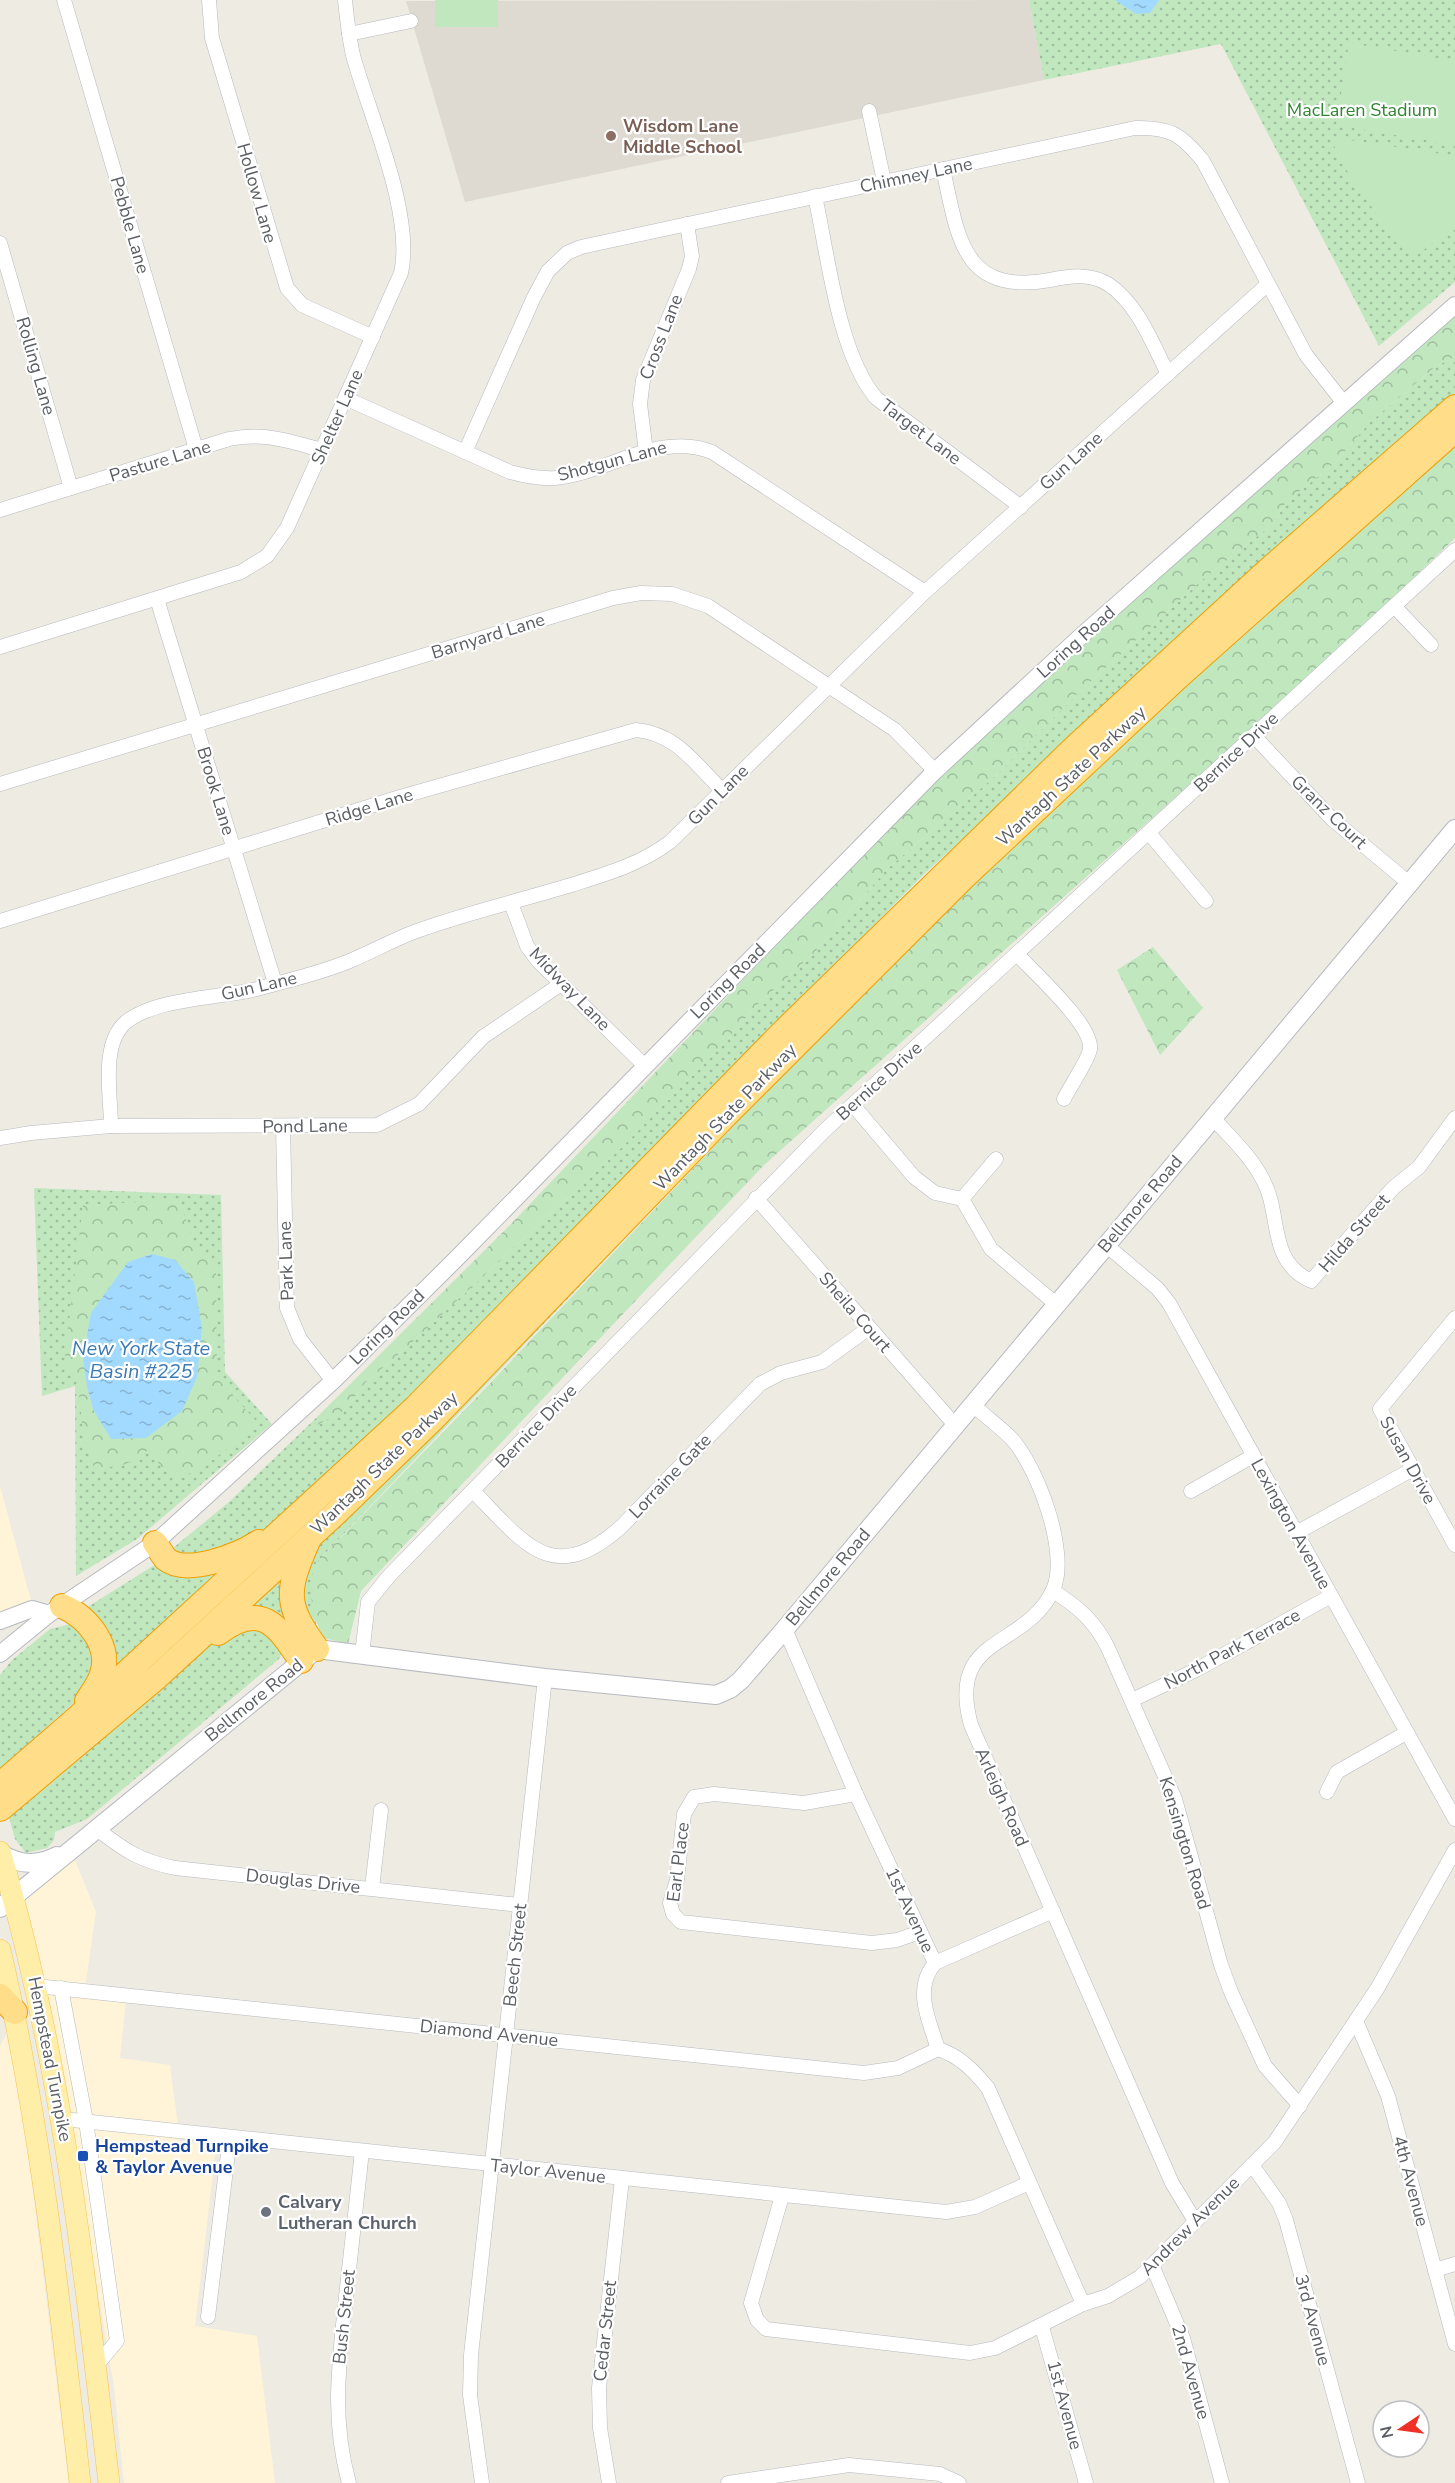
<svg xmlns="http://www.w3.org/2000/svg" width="1455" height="2483" viewBox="0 0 1455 2483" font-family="'Nunito Sans',sans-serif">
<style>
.commercial{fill:#fff4d7}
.education{fill:#dedad1}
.green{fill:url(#green-dots)}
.forest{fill:url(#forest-crowns);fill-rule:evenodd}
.pitch{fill:#c0e7be}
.water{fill:url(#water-ripples)}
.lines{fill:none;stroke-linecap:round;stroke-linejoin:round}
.minor-casing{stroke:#b6b9be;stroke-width:15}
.tertiary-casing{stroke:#b6b9be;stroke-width:18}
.secondary-casing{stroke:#b6bac0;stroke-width:20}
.primary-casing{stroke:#f6c354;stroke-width:22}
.motorway-casing{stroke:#f19e00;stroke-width:26}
.minor{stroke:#fff;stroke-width:14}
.tertiary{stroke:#fff;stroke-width:16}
.secondary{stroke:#fff;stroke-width:18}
.primary{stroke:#ffeea7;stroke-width:21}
.motorway{stroke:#ffdd89;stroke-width:24}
.education-dot{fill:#8d6e63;stroke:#fff;stroke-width:2}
.transit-dot{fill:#1a4fb4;stroke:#fff;stroke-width:2}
.worship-dot{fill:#6b7280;stroke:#fff;stroke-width:2}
.labels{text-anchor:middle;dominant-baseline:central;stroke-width:4.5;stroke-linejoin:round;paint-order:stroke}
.park-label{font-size:18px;fill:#318532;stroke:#fff}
.education-label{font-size:18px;font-weight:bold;fill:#785e54;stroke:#fff;text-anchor:start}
.street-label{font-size:18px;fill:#5b5f64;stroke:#fff}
.transit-label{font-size:18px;font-weight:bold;fill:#164399;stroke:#fff;text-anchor:start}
.worship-label{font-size:18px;font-weight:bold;fill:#5b616d;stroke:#fff;text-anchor:start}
.water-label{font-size:20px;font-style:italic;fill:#3b7ab5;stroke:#fff}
</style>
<defs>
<pattern id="green-dots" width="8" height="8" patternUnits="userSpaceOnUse" patternTransform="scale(1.5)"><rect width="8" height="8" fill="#c0e7be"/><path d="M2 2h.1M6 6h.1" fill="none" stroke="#9fbe9e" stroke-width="1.8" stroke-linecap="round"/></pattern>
<pattern id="forest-crowns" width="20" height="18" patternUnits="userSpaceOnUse" patternTransform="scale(1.5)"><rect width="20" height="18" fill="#c0e7be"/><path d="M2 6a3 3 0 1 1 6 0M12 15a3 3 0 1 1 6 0" fill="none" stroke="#9fbe9e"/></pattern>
<pattern id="water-ripples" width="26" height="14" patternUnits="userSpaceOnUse" patternTransform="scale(1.5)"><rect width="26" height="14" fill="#a2daff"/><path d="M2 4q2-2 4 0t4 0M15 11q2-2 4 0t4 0" fill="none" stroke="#87b4d2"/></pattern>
</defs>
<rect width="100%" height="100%" fill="#eeebe3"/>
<g class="commercial">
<path d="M0 1486 33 1608 0 1617Z"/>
<path d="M72 1853 96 1912 85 1988 127 1990 120 2058 170 2065 180 2141 216 2147 195 2326 257 2336 275 2483H124L114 2387 50 2004 21 1899Z"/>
<path d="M8 2031 26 2135 69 2483H0V2046Z"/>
</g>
<path class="education" d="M1029 0 1044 80 465 202 406 1Z"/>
<g class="green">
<path d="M1029 0H1455V282L1379 346 1221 44 1044 80Z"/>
<path d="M1455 357V394L1282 546 923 875 436 1371 303 1498 270 1528 230 1548 183 1561 171 1553 173 1548 229 1502 317 1417V1424L345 1410 365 1383 407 1347 622 1147 722 1045 757 1005 814 953 886 870 994 777 1076 695 1202 580 1274 523 1286 502 1335 463 1369 423 1436 366Z"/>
<path d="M743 1115 316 1563V1624L324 1638 311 1630 299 1609 310 1552 519 1346Z"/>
<path d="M34 1188 221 1195 225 1372 272 1424 137 1539 76 1576 75 1386 42 1396Z"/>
<path d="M156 1564 227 1570 100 1689 86 1608Z"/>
<path d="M287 1564 290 1626 246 1611Z"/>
<path d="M71 1624 92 1640 95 1679 78 1699 0 1769V1675L11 1661 50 1629Z"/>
<path d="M241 1624 273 1635 282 1653 279 1659 87 1819 55 1832 54 1840 47 1848 26 1853 15 1839 7 1810 225 1630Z"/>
</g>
<g class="forest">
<path d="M1455 311V357L1436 366 1369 423 1335 463 1286 502 1274 523 1202 580 1076 695 994 777 886 870 814 953 757 1005 722 1045 622 1147 407 1347 365 1383 345 1410 317 1425V1417L511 1224 940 773Z"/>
<path d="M1455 447V538L1332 657 763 1166 361 1591 348 1644 324 1638C312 1618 306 1585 316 1563L477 1397 847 1006 1105 755Z"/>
<path d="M1153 947 1203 1008 1160 1055 1117 970Z"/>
<path d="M179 1200 194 1243 216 1269 217 1378 258 1423C241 1436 196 1480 176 1476 163 1473 156 1459 150 1449L126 1464 95 1470 84 1440 77 1378 64 1364 83 1205ZM128 1262 111 1439 93 1409 83 1358 91 1313Z"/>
</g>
<g class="pitch">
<rect x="435" y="0" width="63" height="27"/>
<path d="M1349 43 1455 61V145L1336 125Z"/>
<path d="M1330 137 1455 156V227L1418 254 1394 240 1343 165Z"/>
</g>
<g class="water">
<path d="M1115 0H1159L1150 13 1136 14Z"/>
<path d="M152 1254 175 1260 194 1282 202 1328 197 1377 182 1411 146 1438 111 1439 93 1409 87 1386 83 1358 91 1313 128 1262Z"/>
</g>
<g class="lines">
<g class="minor-casing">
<g id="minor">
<path d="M64 0 196 449"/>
<path d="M209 0 212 38 287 288 302 305 373 337"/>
<path d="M349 34 411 21"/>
<path d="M869 111 884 181"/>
<path d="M943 169C958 237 962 296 1050 280 1070 276 1090 273 1108 284 1138 304 1152 343 1168 374"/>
<path d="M815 196C828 255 838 353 876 398L1021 507"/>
<path d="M0 243 71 488"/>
<path d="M345 398 510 472C525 476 539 479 555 478 608 473 659 431 712 452L925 592"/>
<path d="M465 452 534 297 548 271 567 253 581 247 1135 128C1170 127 1181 134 1203 161L1306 355 1343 402"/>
<path d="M646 452 640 404 643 380 689 269 692 256 687 224"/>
<path d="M0 510 229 439C265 432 288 441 322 450"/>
<path d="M157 599 275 983"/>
<path d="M1394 606 1431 645"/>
<path d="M0 647 241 572 267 556 287 528 401 273C414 215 371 118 354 59 349 40 347 20 345 0"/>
<path d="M1254 736 1332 819 1409 883"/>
<path d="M0 784C204 721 409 661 613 598L641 593 672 594 708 606 895 730 935 771"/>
<path d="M1149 833 1206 901"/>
<path d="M511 903 527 946 538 961 644 1065"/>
<path d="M0 921 400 797 636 730C677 734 694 763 722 790"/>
<path d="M1017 954C1034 973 1093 1025 1090 1049 1089 1059 1069 1088 1064 1099"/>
<path d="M853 1105 914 1177 935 1193 962 1199 991 1249 1056 1304"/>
<path d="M1213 1118C1231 1138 1251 1156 1263 1180 1282 1215 1267 1261 1311 1281L1393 1188 1419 1167 1455 1118"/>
<path d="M111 1126C111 1096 100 1044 126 1022 156 998 220 998 257 989 289 980 322 973 352 960 373 951 393 940 414 932 465 913 519 901 571 885 606 874 639 865 670 842L925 592 1268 284"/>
<path d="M283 1127 287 1308 300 1339 333 1381"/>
<path d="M0 1138 31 1133 111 1126 377 1125 419 1104 483 1037 561 984"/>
<path d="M756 1198 955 1425"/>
<path d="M962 1199 996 1159"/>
<path d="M1106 1245 1157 1288 1169 1303 1455 1819"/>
<path d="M1455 1318 1380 1409 1455 1545"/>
<path d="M973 1405C985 1416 999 1426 1011 1438 1037 1466 1070 1553 1053 1590 1025 1650 946 1634 971 1725L1172 2183 1195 2221"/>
<path d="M473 1491C525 1544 553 1588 622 1526L760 1384 781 1373 822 1362 869 1328"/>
<path d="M1191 1491 1253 1456"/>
<path d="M1296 1533 1413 1469"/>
<path d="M1053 1591C1077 1606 1095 1621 1108 1648L1175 1799 1221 1965 1231 1992 1265 2066 1300 2106"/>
<path d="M785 1629 856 1794 935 1963C913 1989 929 2020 938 2049 960 2056 974 2071 988 2088L1083 2304"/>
<path d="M362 1655 368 1602 389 1576 824 1131 1455 550"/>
<path d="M1132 1700 1196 1670 1331 1596"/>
<path d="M1327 1792 1337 1772 1406 1733"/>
<path d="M856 1794 804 1803 714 1794 694 1797 684 1814 677 1880 670 1903 673 1914 681 1922 872 1943 897 1940 920 1932"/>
<path d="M97 1829C124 1850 140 1861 175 1868L520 1905"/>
<path d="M372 1888 381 1810"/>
<path d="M935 1963 1053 1911"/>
<path d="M36 1986 864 2073 898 2068 938 2049"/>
<path d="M61 1988 86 2121 117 2341 96 2366"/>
<path d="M1356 2021 1388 2096 1455 2344"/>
<path d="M63 2119 946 2212 975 2207 1029 2183"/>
<path d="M1252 2165 1279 2203 1286 2220 1358 2483"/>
<path d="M782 2196 751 2303 757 2320 766 2329 970 2353 995 2348 1083 2304 1108 2296 1140 2277 1274 2143 1377 1989 1455 1850"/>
<path d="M1152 2265 1183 2338 1222 2483"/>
<path d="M1435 2270 1455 2264"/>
<path d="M208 2317 230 2137"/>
<path d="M1042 2327 1086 2483"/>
<path d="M349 2483C331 2418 339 2363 346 2297 351 2248 357 2200 362 2151"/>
<path d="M482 2483 470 2395 471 2355 545 1678"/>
<path d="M609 2483 600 2428 599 2388 622 2179"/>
<path d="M728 2483 849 2465 940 2474 959 2483"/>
</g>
</g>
<g class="tertiary-casing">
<g id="tertiary">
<path d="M0 1621 32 1609 49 1614"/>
<path d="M0 1654 49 1614 155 1543 333 1381 458 1257 935 771 1079 638 1455 305"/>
</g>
</g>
<g class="secondary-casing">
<g id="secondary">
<path d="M1 1854C20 1865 37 1866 57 1856"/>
<path d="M0 1908 317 1649 545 1678 716 1695 730 1689 741 1680 785 1629 1455 829"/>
</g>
</g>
<g class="primary-casing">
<g id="primary">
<path d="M0 1852C62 2059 84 2269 109 2483"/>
<path d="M0 1950C41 2125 60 2304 80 2483"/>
</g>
</g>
<g class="motorway-casing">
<g id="motorway">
<path d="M308 1541C286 1591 284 1604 317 1649"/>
<path d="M155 1543C159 1548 162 1555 166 1559 187 1576 239 1555 259 1542"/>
<path d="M62 1606C88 1617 113 1647 101 1677 98 1685 92 1693 87 1701"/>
<path d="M218 1633C261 1601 277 1624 301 1661"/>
<path d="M0 1785 77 1718 416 1407 785 1030 1074 748 1266 572 1455 407"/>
<path d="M0 1809 157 1677 337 1512 432 1420 727 1114 964 877 1178 677 1455 430"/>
<path d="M0 1996 15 2012"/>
</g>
</g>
<use href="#minor" class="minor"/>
<use href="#tertiary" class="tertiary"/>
<use href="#secondary" class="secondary"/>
<use href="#primary" class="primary"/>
<use href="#motorway" class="motorway"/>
</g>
<circle class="education-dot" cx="611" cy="136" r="6"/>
<rect class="transit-dot" x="77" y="2150" width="12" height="12" rx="3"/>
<circle class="worship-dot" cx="266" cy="2212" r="6"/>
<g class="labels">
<g class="park-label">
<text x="1362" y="110">MacLaren Stadium</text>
</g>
<g class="education-label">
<text x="623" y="126">Wisdom Lane<tspan x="623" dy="21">Middle School</tspan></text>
</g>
<g class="street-label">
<text transform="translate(916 175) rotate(-12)">Chimney Lane</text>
<text transform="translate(257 193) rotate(74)">Hollow Lane</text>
<text transform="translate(130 225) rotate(74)">Pebble Lane</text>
<text transform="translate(661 337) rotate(-69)">Cross Lane</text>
<text transform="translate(36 366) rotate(74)">Rolling Lane</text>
<text transform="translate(337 417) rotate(-66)">Shelter Lane</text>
<text transform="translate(921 432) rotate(37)">Target Lane</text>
<text transform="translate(160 461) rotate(-17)">Pasture Lane</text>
<text transform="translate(612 461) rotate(-15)">Shotgun Lane</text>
<text transform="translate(1071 461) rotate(-42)">Gun Lane</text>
<text transform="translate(488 636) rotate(-17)">Barnyard Lane</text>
<text transform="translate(1076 642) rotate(-42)">Loring Road</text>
<text transform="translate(1236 752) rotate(-43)">Bernice Drive</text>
<text transform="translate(1071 776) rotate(-43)">Wantagh State Parkway</text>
<text transform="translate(216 791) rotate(73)">Brook Lane</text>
<text transform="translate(718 795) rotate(-45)">Gun Lane</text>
<text transform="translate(369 807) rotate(-17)">Ridge Lane</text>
<text transform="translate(1329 812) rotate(44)">Granz Court</text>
<text transform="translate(728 981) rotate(-45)">Loring Road</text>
<text transform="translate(259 986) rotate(-13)">Gun Lane</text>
<text transform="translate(570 989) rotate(46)">Midway Lane</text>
<text transform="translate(879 1081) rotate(-42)">Bernice Drive</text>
<text transform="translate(725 1117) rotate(-46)">Wantagh State Parkway</text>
<text transform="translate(305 1126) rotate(-1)">Pond Lane</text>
<text transform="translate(1140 1204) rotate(-50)">Bellmore Road</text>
<text transform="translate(1354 1233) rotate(-49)">Hilda Street</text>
<text transform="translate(286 1261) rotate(-92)">Park Lane</text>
<text transform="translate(855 1312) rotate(49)">Sheila Court</text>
<text transform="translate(387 1327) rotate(-45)">Loring Road</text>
<text transform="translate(536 1426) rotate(-46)">Bernice Drive</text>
<text transform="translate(1408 1460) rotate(61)">Susan Drive</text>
<text transform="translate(384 1463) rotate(-44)">Wantagh State Parkway</text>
<text transform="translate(670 1476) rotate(-46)">Lorraine Gate</text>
<text transform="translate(1291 1524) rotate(61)">Lexington Avenue</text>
<text transform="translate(828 1577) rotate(-50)">Bellmore Road</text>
<text transform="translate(1232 1649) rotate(-28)">North Park Terrace</text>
<text transform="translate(254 1700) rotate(-39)">Bellmore Road</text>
<text transform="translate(1002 1797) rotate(66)">Arleigh Road</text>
<text transform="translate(1185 1843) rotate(73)">Kensington Road</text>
<text transform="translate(678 1862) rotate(-83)">Earl Place</text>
<text transform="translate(303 1881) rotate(6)">Douglas Drive</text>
<text transform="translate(910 1910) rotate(65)">1st Avenue</text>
<text transform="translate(515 1955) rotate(-84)">Beech Street</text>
<text transform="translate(489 2033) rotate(6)">Diamond Avenue</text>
<text transform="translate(50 2059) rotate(79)">Hempstead Turnpike</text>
<text transform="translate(548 2171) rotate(6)">Taylor Avenue</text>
<text transform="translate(1411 2181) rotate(75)">4th Avenue</text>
<text transform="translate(1190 2226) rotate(-45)">Andrew Avenue</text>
<text transform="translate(344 2317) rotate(-84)">Bush Street</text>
<text transform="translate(1313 2320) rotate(75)">3rd Avenue</text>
<text transform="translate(605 2331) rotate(-84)">Cedar Street</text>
<text transform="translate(1191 2372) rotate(74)">2nd Avenue</text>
<text transform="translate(1065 2405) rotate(75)">1st Avenue</text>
</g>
<g class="transit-label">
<text x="95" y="2146">Hempstead Turnpike<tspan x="95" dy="21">&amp; Taylor Avenue</tspan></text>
</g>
<g class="worship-label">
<text x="278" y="2202">Calvary<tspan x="278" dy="21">Lutheran Church</tspan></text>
</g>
<g class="water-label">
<text x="141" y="1348">New York State<tspan x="141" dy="23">Basin #225</tspan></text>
</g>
</g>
<g transform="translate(1401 2429) rotate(257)"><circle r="28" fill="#ffffff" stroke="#bdbfc1" stroke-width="1.5"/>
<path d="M0-4.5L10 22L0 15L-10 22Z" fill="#ef3128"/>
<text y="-9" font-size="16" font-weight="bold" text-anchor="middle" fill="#5b5f64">N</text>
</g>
</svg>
